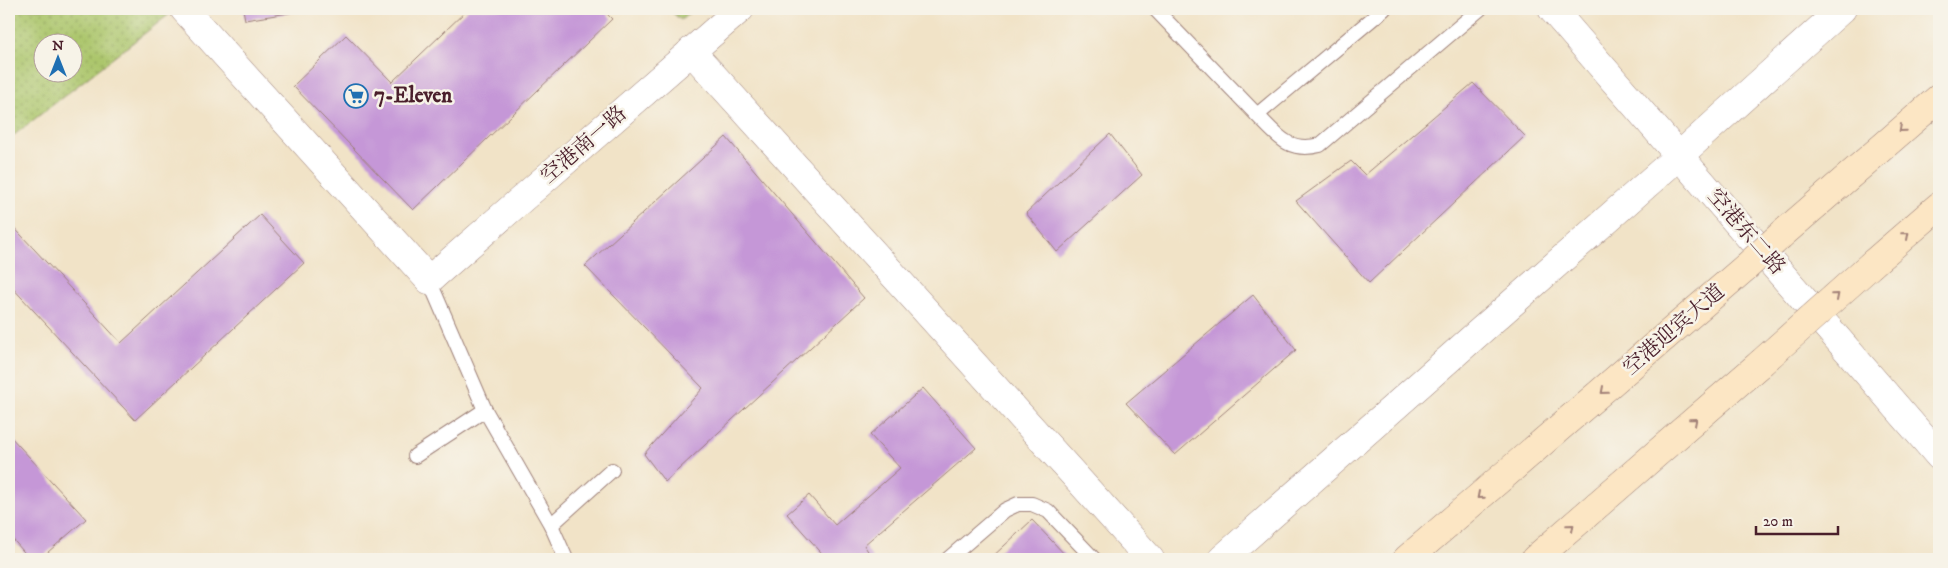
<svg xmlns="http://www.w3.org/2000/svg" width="1948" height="568" viewBox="0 0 1948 568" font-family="'IM FELL DW Pica','Noto Serif SC',serif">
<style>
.grass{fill:url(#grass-dots);stroke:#7b724c;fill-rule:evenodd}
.building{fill:#c597d7}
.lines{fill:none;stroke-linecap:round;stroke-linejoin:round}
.service-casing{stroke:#9e8179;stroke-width:16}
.minor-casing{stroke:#9e8179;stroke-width:29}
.secondary-casing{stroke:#9e8179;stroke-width:29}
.service{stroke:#fff;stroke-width:14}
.minor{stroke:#fff;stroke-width:28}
.secondary{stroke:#fce6c4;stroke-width:28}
.secondary-bridge-casing{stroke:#9e8179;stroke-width:29;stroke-linecap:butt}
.secondary-bridge{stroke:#fce6c4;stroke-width:28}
.oneway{stroke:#a38278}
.labels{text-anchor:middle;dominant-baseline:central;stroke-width:5;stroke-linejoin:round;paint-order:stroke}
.poi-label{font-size:21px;font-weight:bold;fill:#4a1f2b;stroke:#f7f3e8;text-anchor:start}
.street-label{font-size:21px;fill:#4a1f2b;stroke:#f7f3e8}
</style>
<defs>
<pattern id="grass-dots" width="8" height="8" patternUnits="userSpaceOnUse" patternTransform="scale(1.25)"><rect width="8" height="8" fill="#acc66c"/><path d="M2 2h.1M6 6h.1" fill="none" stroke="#8ea059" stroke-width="1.8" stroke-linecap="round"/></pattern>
</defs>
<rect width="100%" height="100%" fill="#f7f3e8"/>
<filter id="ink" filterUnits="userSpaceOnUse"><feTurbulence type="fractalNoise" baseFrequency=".02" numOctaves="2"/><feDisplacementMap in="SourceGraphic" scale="10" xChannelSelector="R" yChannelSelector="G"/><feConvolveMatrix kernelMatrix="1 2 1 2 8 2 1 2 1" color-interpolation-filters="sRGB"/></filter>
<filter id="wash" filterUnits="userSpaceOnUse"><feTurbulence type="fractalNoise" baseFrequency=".0096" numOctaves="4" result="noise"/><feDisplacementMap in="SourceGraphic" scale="20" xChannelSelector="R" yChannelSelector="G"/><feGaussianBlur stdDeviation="1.12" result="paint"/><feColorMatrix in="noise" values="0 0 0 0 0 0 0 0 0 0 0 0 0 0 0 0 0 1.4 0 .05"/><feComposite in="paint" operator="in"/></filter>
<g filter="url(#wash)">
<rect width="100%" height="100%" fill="#f1e3c7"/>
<g class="grass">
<path d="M9 9H176L9 139ZM42 42H72V72H42Z"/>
<path d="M668 9H694L681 20Z"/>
</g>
<g id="blocks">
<g class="building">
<path d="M243 9H307V10L245 20Z"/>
<path d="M468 9H602L612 19 413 210 293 86 346 35 392 82Z"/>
<path d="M1473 83 1525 136 1369 283 1296 201 1351 161 1365 175Z"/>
<path d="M1110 134 1142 175 1057 252 1026 213Z"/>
<path d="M726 137 864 298 665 482 644 454 703 388 585 266Z"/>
<path d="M260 215 304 263 135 420 9 284V222L121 343Z"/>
<path d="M1253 295 1296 350 1175 455 1126 403Z"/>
<path d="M923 388 976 448 864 545 873 559H827L787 514 809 495 835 525 900 468 870 435Z"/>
<path d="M9 435 86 519 40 559H30L9 535Z"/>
<path d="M1032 520 1069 559H990Z"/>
</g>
</g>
</g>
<g filter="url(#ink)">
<use href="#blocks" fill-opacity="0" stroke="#9e8179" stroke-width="1"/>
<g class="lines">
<g class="service-casing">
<g id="service">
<path d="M1155 9 1257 115 1384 9"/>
<path d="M1257 115C1278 136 1288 153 1320 145L1480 9"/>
<path d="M429 280 485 410 551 525 566 559"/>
<path d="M415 456 485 410"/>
<path d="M551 525 612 470"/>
<path d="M948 559 1005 510 1018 504H1032L1048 511 1094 559"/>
</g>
</g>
<g class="minor-casing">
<g id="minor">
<path d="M184 9 429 280 740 9"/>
<path d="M1552 9 1939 456"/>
<path d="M691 51 1150 559"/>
<path d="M1222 559 1680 155 1842 9"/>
</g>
</g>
<g class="secondary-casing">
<g id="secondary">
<path d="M1780 236 1939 98"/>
<path d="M1872 264 1939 206"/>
<path d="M1407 559 1746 267"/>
<path d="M1535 559 1761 363"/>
</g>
</g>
<use href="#service" class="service"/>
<use href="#minor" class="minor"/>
<use href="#secondary" class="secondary"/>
<g class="secondary-bridge-casing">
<g id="secondary-bridge">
<path d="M1746 267 1780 236"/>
<path d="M1761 363 1872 264"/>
</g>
</g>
<use href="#secondary-bridge" class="secondary-bridge"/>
</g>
<defs><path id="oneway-chevron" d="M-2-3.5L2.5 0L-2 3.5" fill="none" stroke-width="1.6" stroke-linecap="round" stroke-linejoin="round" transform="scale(1.25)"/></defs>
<g class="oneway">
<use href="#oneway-chevron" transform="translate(1902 129) rotate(139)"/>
<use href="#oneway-chevron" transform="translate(1906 235) rotate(-41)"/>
<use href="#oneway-chevron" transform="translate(1836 296) rotate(-41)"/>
<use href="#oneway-chevron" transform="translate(1604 391) rotate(139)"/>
<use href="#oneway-chevron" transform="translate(1694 421) rotate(-41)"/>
<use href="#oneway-chevron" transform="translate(1480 496) rotate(139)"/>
<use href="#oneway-chevron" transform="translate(1571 527) rotate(-41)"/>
</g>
</g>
<defs>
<g id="supermarket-ring" transform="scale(1.25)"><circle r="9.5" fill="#f7f3e8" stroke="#1f6fb2" stroke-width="1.5"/><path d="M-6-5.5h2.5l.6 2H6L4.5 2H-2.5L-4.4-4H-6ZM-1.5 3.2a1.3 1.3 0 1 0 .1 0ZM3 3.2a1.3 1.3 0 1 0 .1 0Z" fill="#1f6fb2"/></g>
</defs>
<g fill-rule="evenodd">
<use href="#supermarket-ring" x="356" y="96"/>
</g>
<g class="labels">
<g class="poi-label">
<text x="374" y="96">7-Eleven</text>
</g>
<g class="street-label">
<text transform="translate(584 145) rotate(-41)">空港南一路</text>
<text transform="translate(1746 232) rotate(49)">空港东二路</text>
<text transform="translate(1674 330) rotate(-41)">空港迎宾大道</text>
</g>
</g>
<rect width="1948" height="568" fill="none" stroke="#f7f3e8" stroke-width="30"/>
<g transform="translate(58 58)"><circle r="24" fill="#f7f3e8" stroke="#b29e9c"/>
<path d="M0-4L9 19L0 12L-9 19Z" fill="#1f6fb2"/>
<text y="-8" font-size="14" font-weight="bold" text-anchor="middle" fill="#4a1f2b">N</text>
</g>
<path d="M1756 526v8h82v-8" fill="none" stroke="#4a1f2b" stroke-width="2.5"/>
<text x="1763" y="526" font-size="15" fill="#4a1f2b" stroke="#f7f3e8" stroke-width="4" paint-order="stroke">20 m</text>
</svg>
